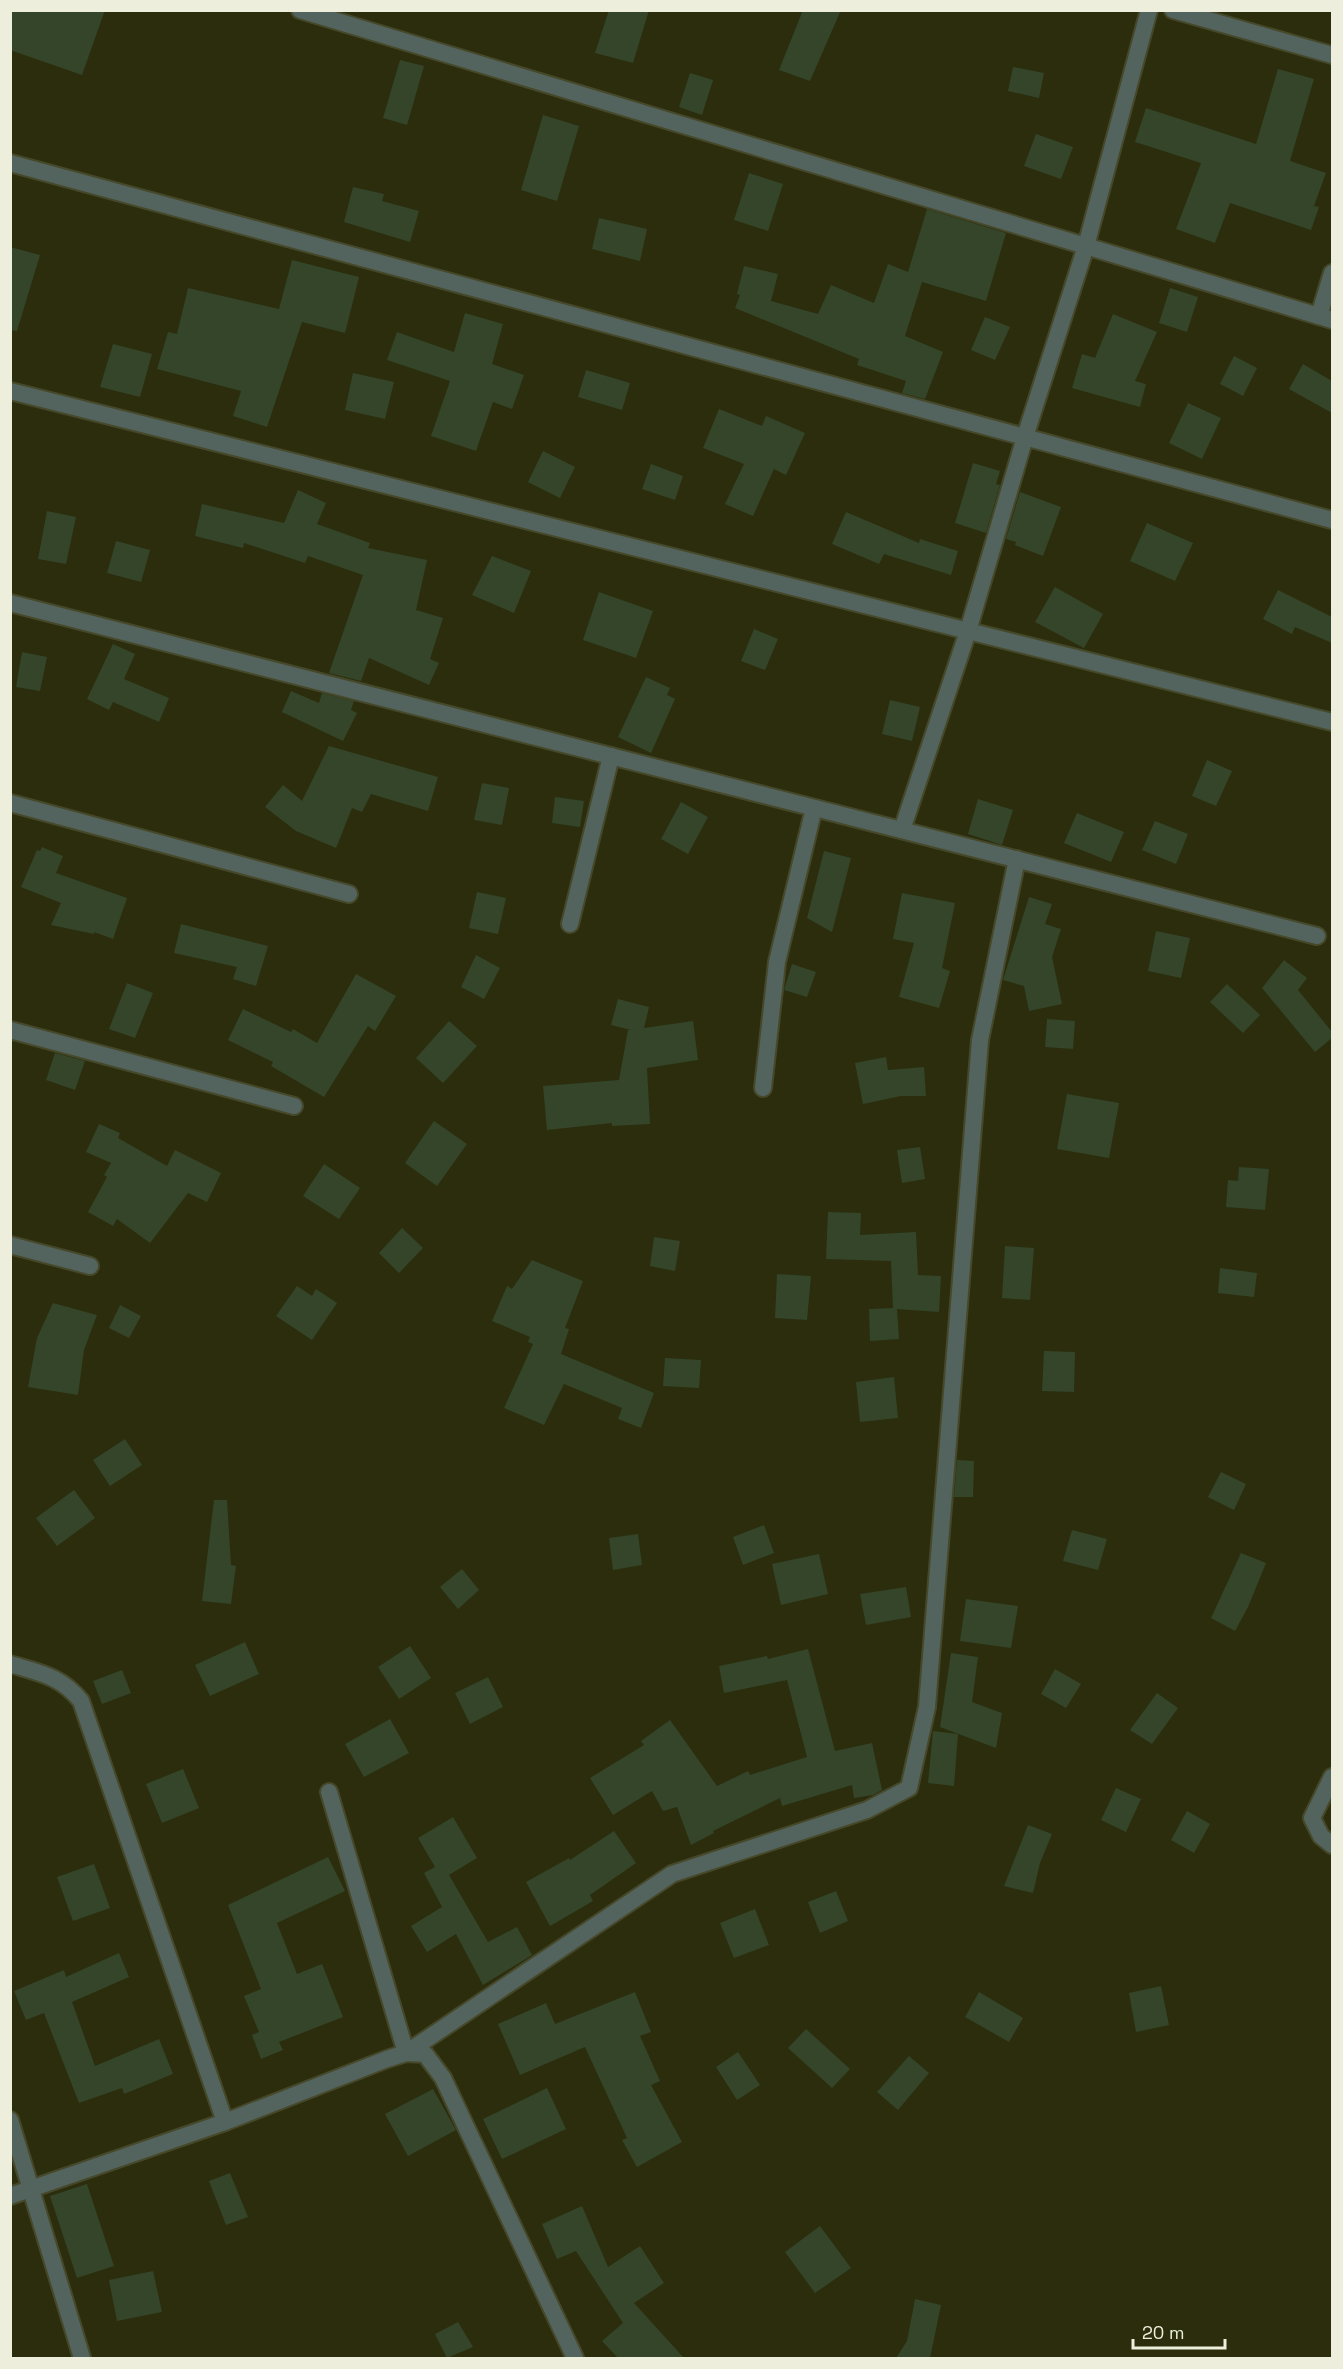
<svg xmlns="http://www.w3.org/2000/svg" width="1343" height="2369" viewBox="0 0 1343 2369" font-family="'Space Grotesk',sans-serif">
<style>
.building{fill:#344529}
.lines{fill:none;stroke-linecap:round;stroke-linejoin:round}
.minor-casing{stroke:#46482a;stroke-width:20}
.minor{stroke:#53645e;stroke-width:16}
</style>
<rect width="100%" height="100%" fill="#2b2d0d"/>
<g class="building">
<path d="M10 10H105L82 75 10 50Z"/>
<path d="M609 10H649L633 63 595 53Z"/>
<path d="M803 10H841L810 81 779 70Z"/>
<path d="M400 60 424 66 407 125 383 118Z"/>
<path d="M1013 67 1044 73 1039 98 1008 91Z"/>
<path d="M1278 69 1314 79 1290 161 1326 173 1314 206 1319 207 1311 230 1230 203 1215 243 1176 229 1201 163 1135 142 1146 108 1256 144Z"/>
<path d="M690 73 713 80 702 115 679 107Z"/>
<path d="M543 115 579 126 557 201 521 190Z"/>
<path d="M1036 134 1073 147 1061 179 1024 166Z"/>
<path d="M749 173 783 184 768 231 734 220Z"/>
<path d="M353 187 384 194 382 201 419 211 410 242 344 222Z"/>
<path d="M927 209 1006 233 986 301 922 282 905 336 943 352 925 399 902 393 906 381 857 365 859 359 735 308 740 295 737 294 744 266 778 274 771 301 818 314 831 285 874 303 888 264 908 272Z"/>
<path d="M599 218 647 229 640 261 592 249Z"/>
<path d="M10 247 40 255 17 331 10 330Z"/>
<path d="M292 260 359 277 345 333 302 322 267 427 233 416 241 391 157 369 168 332 177 334 188 288 279 309Z"/>
<path d="M1170 288 1198 297 1187 332 1159 323Z"/>
<path d="M465 313 503 324 492 364 524 375 512 409 493 402 476 451 431 436 450 381 387 360 397 332 454 352Z"/>
<path d="M1113 314 1157 332 1135 381 1146 384 1140 407 1072 388 1082 354 1095 358Z"/>
<path d="M985 317 1010 327 995 360 971 350Z"/>
<path d="M113 344 152 354 140 397 100 387Z"/>
<path d="M1234 356 1257 368 1243 396 1220 384Z"/>
<path d="M1303 364 1332 381V413L1289 389Z"/>
<path d="M586 370 630 383 622 410 578 397Z"/>
<path d="M353 373 394 382 385 419 345 410Z"/>
<path d="M1188 403 1221 418 1202 459 1169 443Z"/>
<path d="M719 409 762 426 766 416 805 433 786 475 774 469 753 516 725 504 744 464 703 448Z"/>
<path d="M543 451 575 467 560 498 528 482Z"/>
<path d="M973 463 1000 471 996 484 1000 485 986 533 955 523Z"/>
<path d="M651 464 683 476 675 500 642 489Z"/>
<path d="M298 490 326 503 317 524 370 543 368 548 427 560 416 610 443 618 430 659 439 663 429 685 369 658 361 681 329 673 363 575 308 556 305 563 244 543 243 548 195 536 202 504 284 523Z"/>
<path d="M1020 492 1061 507 1043 556 1015 545 1016 542 1006 539Z"/>
<path d="M47 511 76 517 66 564 38 559Z"/>
<path d="M846 512 919 543 920 539 958 551 951 575 884 554 879 564 832 544Z"/>
<path d="M1147 523 1193 543 1175 581 1130 561Z"/>
<path d="M116 541 150 550 141 582 107 573Z"/>
<path d="M492 556 531 571 514 613 472 595Z"/>
<path d="M1055 587 1103 614 1084 648 1035 622Z"/>
<path d="M1278 590 1332 617V643L1295 627 1292 634 1263 619Z"/>
<path d="M599 592 653 611 636 658 583 640Z"/>
<path d="M754 629 778 639 765 670 741 661Z"/>
<path d="M113 644 135 654 124 679 169 698 159 722 113 702 109 710 87 699Z"/>
<path d="M22 652 47 657 40 691 16 687Z"/>
<path d="M646 677 670 688 667 695 675 699 651 753 618 737Z"/>
<path d="M291 691 319 703 322 693 354 701 351 710 357 713 343 741 282 712Z"/>
<path d="M890 700 920 707 912 741 882 734Z"/>
<path d="M329 746 438 777 428 811 371 794 362 812 352 808 336 848 296 831 265 807 283 785 302 801Z"/>
<path d="M1207 760 1232 771 1216 806 1192 796Z"/>
<path d="M482 783 509 788 502 825 474 820Z"/>
<path d="M555 797 584 801 580 827 552 823Z"/>
<path d="M978 799 1013 810 1002 845 968 834Z"/>
<path d="M681 802 708 817 688 854 661 839Z"/>
<path d="M1077 813 1124 832 1111 862 1064 843Z"/>
<path d="M1155 821 1188 834 1176 864 1142 850Z"/>
<path d="M42 847 63 856 56 873 127 898 113 939 94 932V934L51 925 61 903 21 887 37 850 40 851Z"/>
<path d="M824 851 851 858 832 932 807 918Z"/>
<path d="M477 892 506 898 498 934 469 928Z"/>
<path d="M902 893 955 903 942 968 950 971 939 1008 899 997 914 943 893 939Z"/>
<path d="M1029 897 1052 904 1045 924 1061 929 1052 957 1062 1004 1029 1011 1024 986 1003 980Z"/>
<path d="M181 924 268 946 256 986 233 979 237 967 174 953Z"/>
<path d="M1156 931 1190 938 1181 978 1148 971Z"/>
<path d="M476 955 500 968 484 999 461 987Z"/>
<path d="M1284 960 1307 978 1298 990 1332 1032V1038L1315 1052 1262 988Z"/>
<path d="M792 964 816 972 807 997 784 990Z"/>
<path d="M356 974 396 996 375 1031 368 1026 324 1097 271 1066 273 1062 228 1040 243 1009 291 1032 293 1029 317 1043Z"/>
<path d="M127 983 153 993 135 1038 109 1029Z"/>
<path d="M1227 984 1260 1015 1243 1033 1210 1002Z"/>
<path d="M618 999 649 1007 644 1028 693 1021 698 1060 647 1068 650 1124 612 1126V1123L547 1130 543 1086 619 1080 628 1030H631L611 1025Z"/>
<path d="M1047 1019 1075 1021 1073 1049 1045 1047Z"/>
<path d="M449 1021 477 1046 443 1083 416 1058Z"/>
<path d="M55 1053 85 1061 75 1090 46 1080Z"/>
<path d="M886 1057 888 1070 924 1067 926 1096H901L863 1104 855 1063Z"/>
<path d="M1067 1094 1119 1103 1109 1158 1057 1149Z"/>
<path d="M434 1121 467 1144 437 1186 405 1163Z"/>
<path d="M99 1124 120 1133 118 1138 167 1166 175 1150 221 1173 207 1202 188 1193 150 1243 117 1219 113 1226 88 1212 107 1177 104 1175 111 1163 86 1152Z"/>
<path d="M920 1147 925 1179 902 1183 897 1150Z"/>
<path d="M324 1164 360 1188 339 1219 303 1196Z"/>
<path d="M1239 1167 1269 1169 1265 1210 1226 1207 1228 1180 1238 1181Z"/>
<path d="M828 1212 861 1213 860 1235 916 1232 918 1275 941 1276 939 1312 897 1309 899 1339 870 1341 869 1309 893 1308 891 1261 826 1259Z"/>
<path d="M402 1228 423 1248 399 1273 379 1253Z"/>
<path d="M654 1237 680 1241 675 1271 650 1266Z"/>
<path d="M1005 1246 1034 1248 1030 1300 1002 1298Z"/>
<path d="M532 1260 583 1281 565 1328 569 1329 561 1354 654 1393 641 1428 618 1419 622 1408 564 1384 544 1425 504 1408 533 1344 528 1342 530 1337 492 1321 507 1286 512 1289Z"/>
<path d="M1220 1268 1257 1273 1254 1297 1218 1293Z"/>
<path d="M777 1274 811 1276 807 1320 775 1318Z"/>
<path d="M297 1286 312 1296 316 1289 337 1303 312 1340 276 1316Z"/>
<path d="M53 1303 97 1315 84 1350 78 1395 28 1387 37 1338Z"/>
<path d="M120 1305 141 1316 129 1338 109 1328Z"/>
<path d="M1044 1351 1075 1352 1074 1392 1042 1391Z"/>
<path d="M665 1358 701 1360 699 1388 663 1386Z"/>
<path d="M894 1377 898 1418 860 1422 856 1382Z"/>
<path d="M125 1439 142 1465 110 1486 93 1460Z"/>
<path d="M957 1460 974 1461 973 1497H954Z"/>
<path d="M1221 1472 1246 1484 1234 1510 1208 1497Z"/>
<path d="M74 1490 95 1518 57 1546 36 1518Z"/>
<path d="M214 1500H227L231 1565 236 1566 231 1604 202 1601Z"/>
<path d="M764 1525 774 1553 743 1565 733 1537Z"/>
<path d="M1072 1530 1107 1539 1098 1570 1063 1561Z"/>
<path d="M638 1534 642 1565 613 1570 609 1538Z"/>
<path d="M1241 1553 1266 1563 1248 1607 1235 1631 1211 1618Z"/>
<path d="M819 1554 828 1594 781 1605 772 1564Z"/>
<path d="M462 1569 479 1590 458 1609 440 1587Z"/>
<path d="M906 1587 911 1617 866 1625 860 1594Z"/>
<path d="M966 1599 1018 1606 1011 1648 960 1641Z"/>
<path d="M245 1642 259 1674 210 1696 195 1665Z"/>
<path d="M410 1646 431 1678 399 1699 378 1667Z"/>
<path d="M808 1649 835 1751 872 1743 882 1790 873 1795 854 1798 852 1785 782 1806 780 1798 713 1831 714 1833 691 1845 677 1807 663 1811 652 1791 613 1815 590 1778 644 1745 641 1741 670 1720 717 1786 748 1771 750 1775 807 1757 787 1680 724 1693 719 1666 767 1656 768 1659Z"/>
<path d="M951 1653 978 1657 972 1702 1002 1713 996 1748 940 1727Z"/>
<path d="M1055 1669 1081 1684 1066 1708 1041 1694Z"/>
<path d="M122 1670 131 1693 102 1704 93 1681Z"/>
<path d="M488 1677 503 1707 470 1724 455 1693Z"/>
<path d="M1157 1693 1178 1708 1152 1744 1130 1730Z"/>
<path d="M390 1719 409 1753 364 1777 345 1744Z"/>
<path d="M933 1731 958 1734 954 1786 928 1783Z"/>
<path d="M183 1769 199 1808 162 1823 146 1784Z"/>
<path d="M1116 1788 1141 1799 1126 1832 1101 1820Z"/>
<path d="M1187 1811 1210 1824 1194 1853 1171 1840Z"/>
<path d="M453 1817 477 1858 449 1875 488 1942 517 1927 532 1955 483 1985 456 1934 427 1952 411 1926 442 1907 424 1873 435 1867 418 1838Z"/>
<path d="M1028 1825 1052 1834 1040 1863 1033 1893 1004 1886Z"/>
<path d="M614 1831 636 1863 590 1895 593 1901 550 1926 526 1882 569 1858 570 1860Z"/>
<path d="M328 1857 345 1891 277 1923 297 1974 322 1964 343 2017 279 2042 283 2050 261 2059 252 2035 259 2032 244 1996 261 1989 228 1905Z"/>
<path d="M94 1864 110 1908 73 1921 57 1877Z"/>
<path d="M836 1891 848 1921 820 1933 808 1902Z"/>
<path d="M755 1909 769 1945 734 1958 720 1923Z"/>
<path d="M119 1953 129 1977 72 2002 95 2066 159 2039 173 2074 124 2094 122 2088 79 2103 44 2013 26 2020 14 1991 64 1970 66 1977Z"/>
<path d="M1161 1986 1169 2025 1136 2032 1129 1993Z"/>
<path d="M635 1992 651 2032 640 2036 660 2081 651 2085 682 2142 637 2167 622 2140 627 2138 585 2047 520 2075 498 2024 546 2003 555 2024Z"/>
<path d="M979 1992 1023 2018 1009 2042 965 2017Z"/>
<path d="M806 2029 850 2069 832 2088 788 2048Z"/>
<path d="M738 2052 760 2085 737 2100 716 2067Z"/>
<path d="M909 2056 929 2073 898 2110 877 2092Z"/>
<path d="M547 2088 566 2129 502 2159 483 2119Z"/>
<path d="M433 2089 456 2130 408 2156 385 2114Z"/>
<path d="M230 2173 248 2217 226 2225 209 2181Z"/>
<path d="M87 2184 114 2266 77 2278 50 2196Z"/>
<path d="M582 2206 608 2267 640 2246 664 2283 634 2303 684 2358H618L602 2341 623 2323 576 2251 557 2259 542 2224Z"/>
<path d="M820 2226 851 2268 815 2293 785 2252Z"/>
<path d="M153 2271 162 2312 117 2321 109 2280Z"/>
<path d="M915 2299 941 2305 930 2358H896L907 2341Z"/>
<path d="M458 2322 473 2347 447 2358 435 2334Z"/>
</g>
<g class="lines">
<g class="minor-casing">
<g id="minor">
<path d="M300 10 1332 320"/>
<path d="M1173 10 1332 55"/>
<path d="M10 163 1332 520"/>
<path d="M1319 316 1332 273"/>
<path d="M10 391 1332 722"/>
<path d="M10 603 1317 936"/>
<path d="M10 803 349 894"/>
<path d="M902 830 968 631 1025 437 1086 246 1149 10"/>
<path d="M570 924 611 756"/>
<path d="M10 1030 294 1106"/>
<path d="M763 1088 777 962 814 808"/>
<path d="M10 1245 90 1266"/>
<path d="M10 1664C40 1673 61 1676 81 1701L225 2122"/>
<path d="M1332 1777 1312 1818 1321 1836 1332 1845"/>
<path d="M329 1792 406 2053 672 1874 867 1810 909 1788 927 1707 980 1040 1017 859"/>
<path d="M10 2120 82 2358"/>
<path d="M10 2196 225 2122 387 2059 406 2053 425 2054 443 2078 575 2358"/>
</g>
</g>
<use href="#minor" class="minor"/>
</g>
<rect width="1343" height="2369" fill="none" stroke="#edefdc" stroke-width="24"/>
<path d="M1133 2339v9h92v-9" fill="none" stroke="#edefdc" stroke-width="3"/>
<text x="1142" y="2339" font-size="18" fill="#edefdc" stroke="#2b2d0d" stroke-width="4.5" paint-order="stroke">20 m</text>
</svg>
